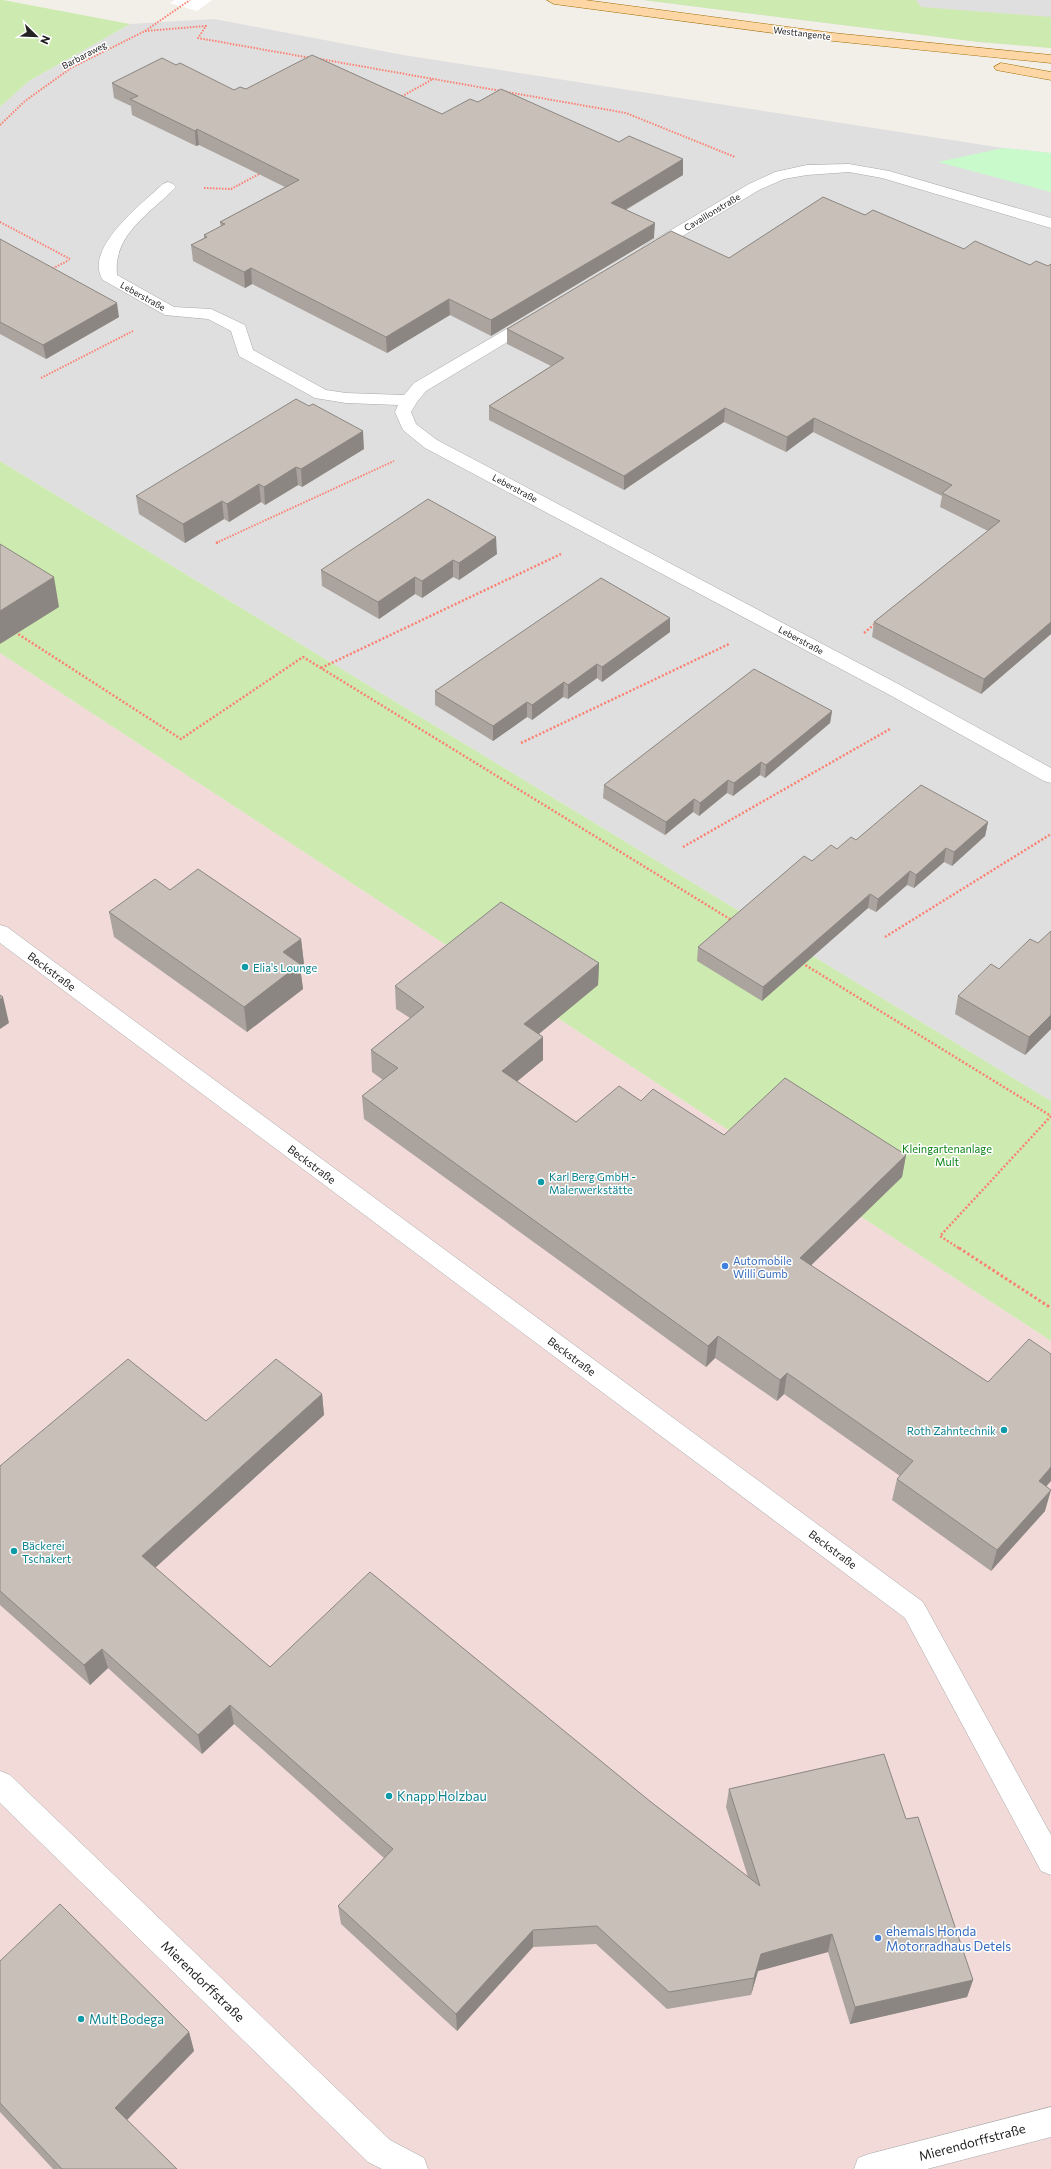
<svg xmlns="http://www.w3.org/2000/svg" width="1051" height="2169" viewBox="0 0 1051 2169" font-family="Commissioner,sans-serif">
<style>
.residential{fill:#e0dfdf}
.commercial{fill:#f2dad9}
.grass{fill:#cdebb0}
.park{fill:#c8facc}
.pier{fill:#fff}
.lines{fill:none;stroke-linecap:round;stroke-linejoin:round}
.minor-casing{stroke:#a9a9a9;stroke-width:1}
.primary-casing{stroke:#a06b00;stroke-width:1}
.path-far2{stroke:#fa8072;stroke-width:2;stroke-dasharray:1.5 1.5;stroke-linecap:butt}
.path-far1{stroke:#fa8072;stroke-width:2.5;stroke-dasharray:2 2;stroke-linecap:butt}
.path{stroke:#fa8072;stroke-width:3;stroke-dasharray:2.5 2.5;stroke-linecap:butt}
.minor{fill:#fff;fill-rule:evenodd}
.primary{fill:#fcd6a4;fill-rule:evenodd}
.wall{fill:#aba49e}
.shaded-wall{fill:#8b8681}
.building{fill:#c7bfb8;stroke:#8b8681}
.culture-dot{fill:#0f9aa8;stroke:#fff;stroke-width:1.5}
.shop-dot{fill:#3f7fe0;stroke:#fff;stroke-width:1.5}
.labels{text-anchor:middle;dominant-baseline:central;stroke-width:3;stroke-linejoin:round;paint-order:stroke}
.far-street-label{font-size:9px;fill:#222;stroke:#fff}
.culture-label{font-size:11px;fill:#0d838f;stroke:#fff;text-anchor:start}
.street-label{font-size:11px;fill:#222;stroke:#fff}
.park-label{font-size:11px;fill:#0c8416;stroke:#fff}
.shop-label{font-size:11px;fill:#366cbe;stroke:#fff;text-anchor:start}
.near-culture-label{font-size:13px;fill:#0d838f;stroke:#fff;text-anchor:start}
.near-shop-label{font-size:13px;fill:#366cbe;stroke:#fff;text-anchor:start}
.near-street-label{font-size:13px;fill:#222;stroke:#fff}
</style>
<rect width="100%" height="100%" fill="#f2efe9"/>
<g class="residential">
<path d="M643 0H1051V48L979 42Z"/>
<path d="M214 19 403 55 1003 148 1051 153V1101L0 461V107L29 81 130 24Z"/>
</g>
<path class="commercial" d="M0 653 1051 1341V2169H0Z"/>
<g class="grass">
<path d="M0 0H3L130 24 29 81 0 107Z"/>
<path d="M643 0H916L921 7 1051 17V48L979 42Z"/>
<path d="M0 461 1051 1101V1341L0 653Z"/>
</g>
<path class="park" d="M1003 148 1051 153V192L938 162Z"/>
<path class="pier" d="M175 0H212L197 11 170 3Z"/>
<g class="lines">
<g class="minor-casing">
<g id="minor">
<path d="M849 164 889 171 1051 218V228L882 178 849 172 807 175 784 179 759 190 656 252H644L642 249 644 246 749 184 775 172 807 165Z"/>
<path d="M168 182 173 184 176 187 173 190C148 215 113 235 117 275L174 307 211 309 245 325 253 350 326 390 346 393 404 395 414 383 527 317H539L541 320 539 323 426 391 417 402 411 412 416 424 437 440 902 686 1051 768V783L1044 781 888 694 425 448 403 430 395 412 398 405 346 403 315 398 239 356 231 331 208 319 165 315 103 280C82 249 144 202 163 184Z"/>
<path d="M0 925 7 927 923 1602 1051 1835V1875L1041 1871 905 1618 0 943Z"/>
<path d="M0 1771 10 1775 390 2140 424 2158 428 2169H382L368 2162 0 1803Z"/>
<path d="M1051 2107V2137L927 2169H854L858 2158 869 2154Z"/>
</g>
</g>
<g class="primary-casing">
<g id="primary">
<path d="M547 0H585L833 33 1051 55V63L833 41 554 4Z"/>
<path d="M1001 63 1051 72V80L996 70 994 67Z"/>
</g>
</g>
<g class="path-far2">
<path d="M145 31 206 26 198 38 311 58"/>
<path d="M320 59 626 113 735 157"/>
<path d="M399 98 433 79"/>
<path d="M0 125 25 101 71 68 145 31 190 0"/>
<path d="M204 188 231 189 261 173"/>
<path d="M0 222 70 259"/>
<path d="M50 270 69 260"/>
<path d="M41 378 133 331"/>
<path d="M216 543 394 461"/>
</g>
<g class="path-far1">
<path d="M216 543 219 542"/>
<path d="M15 632 181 739 303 657 733 921"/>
<path d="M864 633 876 623"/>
<path d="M321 668 561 554"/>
<path d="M521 743 729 644"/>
<path d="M683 847 890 729"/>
<path d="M885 937 1051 834"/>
<path d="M802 963 1051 1116 940 1236 960 1249"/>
</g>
<path class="path" d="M959 1248 1051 1308"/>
<use href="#minor" class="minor"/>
<use href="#primary" class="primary"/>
</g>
<g class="wall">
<path d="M176 65 234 90 246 89 442 114 478 102 683 175 626 210 654 238 491 336 450 315 387 353 252 284 245 288 193 261 191 245 204 238V235L221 227 220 222 285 187 199 145 196 146 132 115 131 106 114 98 112 83Z"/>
<path d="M865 215 964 249 1030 265 1048 266 1051 264V634L981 694 872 637 874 622 988 531 940 507 942 496 813 432 786 452 724 422 624 490 489 420V406L551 366 507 344V329L729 258Z"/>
<path d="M0 239 119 317 46 359 0 334Z"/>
<path d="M364 449 302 487 298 485 265 505 261 502 229 522 224 519 185 543 139 514 136 496Z"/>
<path d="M497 554 459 580 453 577 422 598 415 594 379 619 322 586 321 570Z"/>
<path d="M670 618V632L602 682 597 678 568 699 563 697 532 720 527 717 493 741 435 705V691Z"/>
<path d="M832 711 830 723 765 778 760 775 733 796 727 793 699 816 693 812 665 835 603 798 604 785Z"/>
<path d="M988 822 985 836 952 866 944 862 914 888 907 885 876 912 868 908 762 1001 697 961 698 947 812 861 856 840Z"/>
<path d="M170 890 301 939 304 964 300 967 303 989 247 1032 114 937 109 912Z"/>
<path d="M599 963 598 985 539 1034 543 1037V1060L517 1081 576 1122 641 1101 724 1135 906 1155 902 1177 811 1265 1046 1487 1045 1511 991 1571 892 1500 897 1479 900 1476 784 1394 777 1401 715 1358 706 1367 364 1119 362 1096 383 1080 372 1072 371 1050 410 1018 396 1009 395 986Z"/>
<path d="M958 996 1051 1029 1025 1055 955 1014Z"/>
<path d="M322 1394 324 1415 155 1568 270 1667 651 1802 748 1877 726 1807 729 1789 906 1819 973 1980 967 1997 850 2024 828 1952 758 1971 751 1995 667 2009 596 1944 533 1947 457 2031 341 1924 338 1906 384 1858 234 1724 202 1754 108 1668 90 1685 0 1605V1466L206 1421Z"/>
<path d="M0 1961 189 2032 194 2051 127 2120 177 2169H53L0 2112Z"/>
</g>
<g class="shaded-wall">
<path d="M197 129 199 145 196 146 195 131Z"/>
<path d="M683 159V175L611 218V203Z"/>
<path d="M655 223 654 238 491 336V320Z"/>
<path d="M251 268 252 284 245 288 244 272Z"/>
<path d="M449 299 450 315 387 353 386 337Z"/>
<path d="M117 303 119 317 46 359 43 345Z"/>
<path d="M725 408 724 422 624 490V476Z"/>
<path d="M814 418 813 432 786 452 787 437Z"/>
<path d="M363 431 364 449 302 487 301 469Z"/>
<path d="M296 467 298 485 265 505 264 487Z"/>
<path d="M259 484 261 502 229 522 227 504Z"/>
<path d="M222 501 224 519 185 543 183 524Z"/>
<path d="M496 537 497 554 459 580V563Z"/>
<path d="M453 560V577L422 598V581Z"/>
<path d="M54 577 59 607 0 644V611Z"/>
<path d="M415 577V594L379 619 378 602Z"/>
<path d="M670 618V632L602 682V667Z"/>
<path d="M1051 622V634L981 694 984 679Z"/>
<path d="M597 664V678L568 699V685Z"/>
<path d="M564 682 563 697 532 720V705Z"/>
<path d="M527 702V717L493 741V726Z"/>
<path d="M832 711 830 723 765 778 766 765Z"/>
<path d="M761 762 760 775 733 796 734 783Z"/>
<path d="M728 780 727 793 699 816 700 803Z"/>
<path d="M694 799 693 812 665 835 666 822Z"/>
<path d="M988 822 985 836 952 866 954 852Z"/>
<path d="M946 848 944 862 914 888 916 875Z"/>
<path d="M910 871 907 885 876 912 878 899Z"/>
<path d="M870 894 868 908 762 1001 763 987Z"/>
<path d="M301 939 304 964 300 967 303 989 247 1032 244 1007 283 952Z"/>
<path d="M599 963 598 985 524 1046V1024Z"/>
<path d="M3 997 9 1023 0 1029V1000Z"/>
<path d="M1051 1015V1029L1025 1055 1029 1037Z"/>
<path d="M543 1037V1060L503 1093 502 1071Z"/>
<path d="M906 1155 902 1177 797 1279 800 1258Z"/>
<path d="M718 1336 715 1358 706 1367 708 1346Z"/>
<path d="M787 1373 784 1394 777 1401 780 1380Z"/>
<path d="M322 1394 324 1415 146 1576 142 1556Z"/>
<path d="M1051 1467V1481L1033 1502 1039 1481Z"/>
<path d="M1051 1490 1045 1511 991 1571 997 1550Z"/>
<path d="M102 1649 108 1668 90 1685 84 1665Z"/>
<path d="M230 1705 234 1724 202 1754 198 1735Z"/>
<path d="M533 1930V1947L457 2031 456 2014Z"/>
<path d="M832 1934 828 1952 758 1971 751 1995 754 1978 761 1954Z"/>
<path d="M973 1980 967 1997 850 2024 855 2007Z"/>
<path d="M189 2032 194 2051 121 2126 115 2108Z"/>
</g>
<g class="building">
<path d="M312 55 442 114 470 99 478 102 501 89 619 142 629 136 683 159 611 203 655 223 491 320 449 299 386 337 251 268 244 272 191 245 207 237 204 235 225 224 220 222 299 180 197 129 195 131 130 99 138 96 112 83 162 58 176 65 180 63 234 90 240 87 246 89Z"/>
<path d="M823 197 865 215 873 210 964 249 975 241 1030 265 1036 261 1048 266 1051 264V622L984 679 874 622 1000 521 942 493 952 485 814 418 787 437 725 408 624 476 489 406 564 358 507 329 671 231 729 258Z"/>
<path d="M0 239 117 303 43 345 0 322Z"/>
<path d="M296 399 309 406 313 404 363 431 301 469 296 467 264 487 259 484 227 504 222 501 183 524 136 496Z"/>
<path d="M428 499 496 537 459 563 453 560 422 581 415 577 378 602 321 570Z"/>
<path d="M0 544 54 577 0 611Z"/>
<path d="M601 578 670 618 602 667 597 664 568 685 564 682 532 705 527 702 493 726 435 691Z"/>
<path d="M754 669 832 711 766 765 761 762 734 783 728 780 700 803 694 799 666 822 604 785Z"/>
<path d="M921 785 988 822 954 852 946 848 916 875 910 871 878 899 870 894 763 987 698 947 804 856 812 861 831 845 837 849 851 837 856 840Z"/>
<path d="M198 869 301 939 283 952 300 964 244 1007 109 912 155 879 170 890Z"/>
<path d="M501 902 599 963 524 1024 543 1037 502 1071 576 1122 619 1086 641 1101 653 1089 724 1135 785 1078 906 1155 800 1258 988 1382 1029 1339 1051 1354V1467L1039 1481 1051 1490 997 1550 897 1479 913 1461 787 1373 780 1380 718 1336 708 1346 362 1096 398 1068 371 1050 424 1007 395 986Z"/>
<path d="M1051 931V1015L1029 1037 958 996 991 964 999 969 1030 939 1038 943Z"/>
<path d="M0 995 3 997 0 1000Z"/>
<path d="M128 1359 206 1421 276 1359 322 1394 142 1556 270 1667 370 1572 651 1802 760 1886 729 1789 884 1754 906 1819 918 1817 973 1980 855 2007 832 1934 761 1954 754 1978 669 1992 597 1926 533 1930 456 2014 338 1906 393 1849 230 1705 198 1735 102 1649 84 1665 0 1591V1466Z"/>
<path d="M60 1904 189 2032 115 2108 177 2169H62L0 2103V1961Z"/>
</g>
<g class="culture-dot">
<circle cx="245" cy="967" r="4"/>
<circle cx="541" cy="1182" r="4"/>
<circle cx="1004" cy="1430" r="4"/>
<circle cx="14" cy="1551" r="4"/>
<circle cx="389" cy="1796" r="4"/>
<circle cx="81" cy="2019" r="4"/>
</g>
<g class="shop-dot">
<circle cx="725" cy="1266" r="4"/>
<circle cx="878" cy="1938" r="4"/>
</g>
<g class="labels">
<g class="far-street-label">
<text transform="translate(802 33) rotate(7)">Westtangente</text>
<text transform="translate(84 55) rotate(-28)">Barbaraweg</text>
<text transform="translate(712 212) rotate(-31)">Cavaillonstraße</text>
<text transform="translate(143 296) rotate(29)">Leberstraße</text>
<text transform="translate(515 488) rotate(28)">Leberstraße</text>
<text transform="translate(801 640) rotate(28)">Leberstraße</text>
</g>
<g class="culture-label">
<text x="253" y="967">Elia's Lounge</text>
<text x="549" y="1176">Karl Berg GmbH -<tspan x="549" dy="13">Malerwerkstätte</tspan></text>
<text x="996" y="1430" text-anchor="end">Roth Zahntechnik</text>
<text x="22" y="1545">Bäckerei<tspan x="22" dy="13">Tschakert</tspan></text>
</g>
<g class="street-label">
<text transform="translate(52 971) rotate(37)">Beckstraße</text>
<text transform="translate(312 1164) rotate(37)">Beckstraße</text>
<text transform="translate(572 1356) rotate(37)">Beckstraße</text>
<text transform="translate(833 1549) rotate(37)">Beckstraße</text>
</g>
<g class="park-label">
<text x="947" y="1148">Kleingartenanlage<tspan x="947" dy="13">Mult</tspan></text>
</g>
<g class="shop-label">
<text x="733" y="1260">Automobile<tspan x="733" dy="13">Willi Gumb</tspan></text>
</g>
<g class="near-culture-label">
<text x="397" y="1796">Knapp Holzbau</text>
<text x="89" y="2019">Mult Bodega</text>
</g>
<g class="near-shop-label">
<text x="886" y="1931">ehemals Honda<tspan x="886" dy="15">Motorradhaus Detels</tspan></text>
</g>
<g class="near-street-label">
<text transform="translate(203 1981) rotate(44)">Mierendorffstraße</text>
<text transform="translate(972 2142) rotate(-15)">Mierendorffstraße</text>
</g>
</g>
<g transform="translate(36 36) rotate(113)" stroke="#ffffff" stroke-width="3" paint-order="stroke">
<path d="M0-3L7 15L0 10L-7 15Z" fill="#222222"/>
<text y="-6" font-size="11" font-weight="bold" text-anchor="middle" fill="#222222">N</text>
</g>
</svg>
